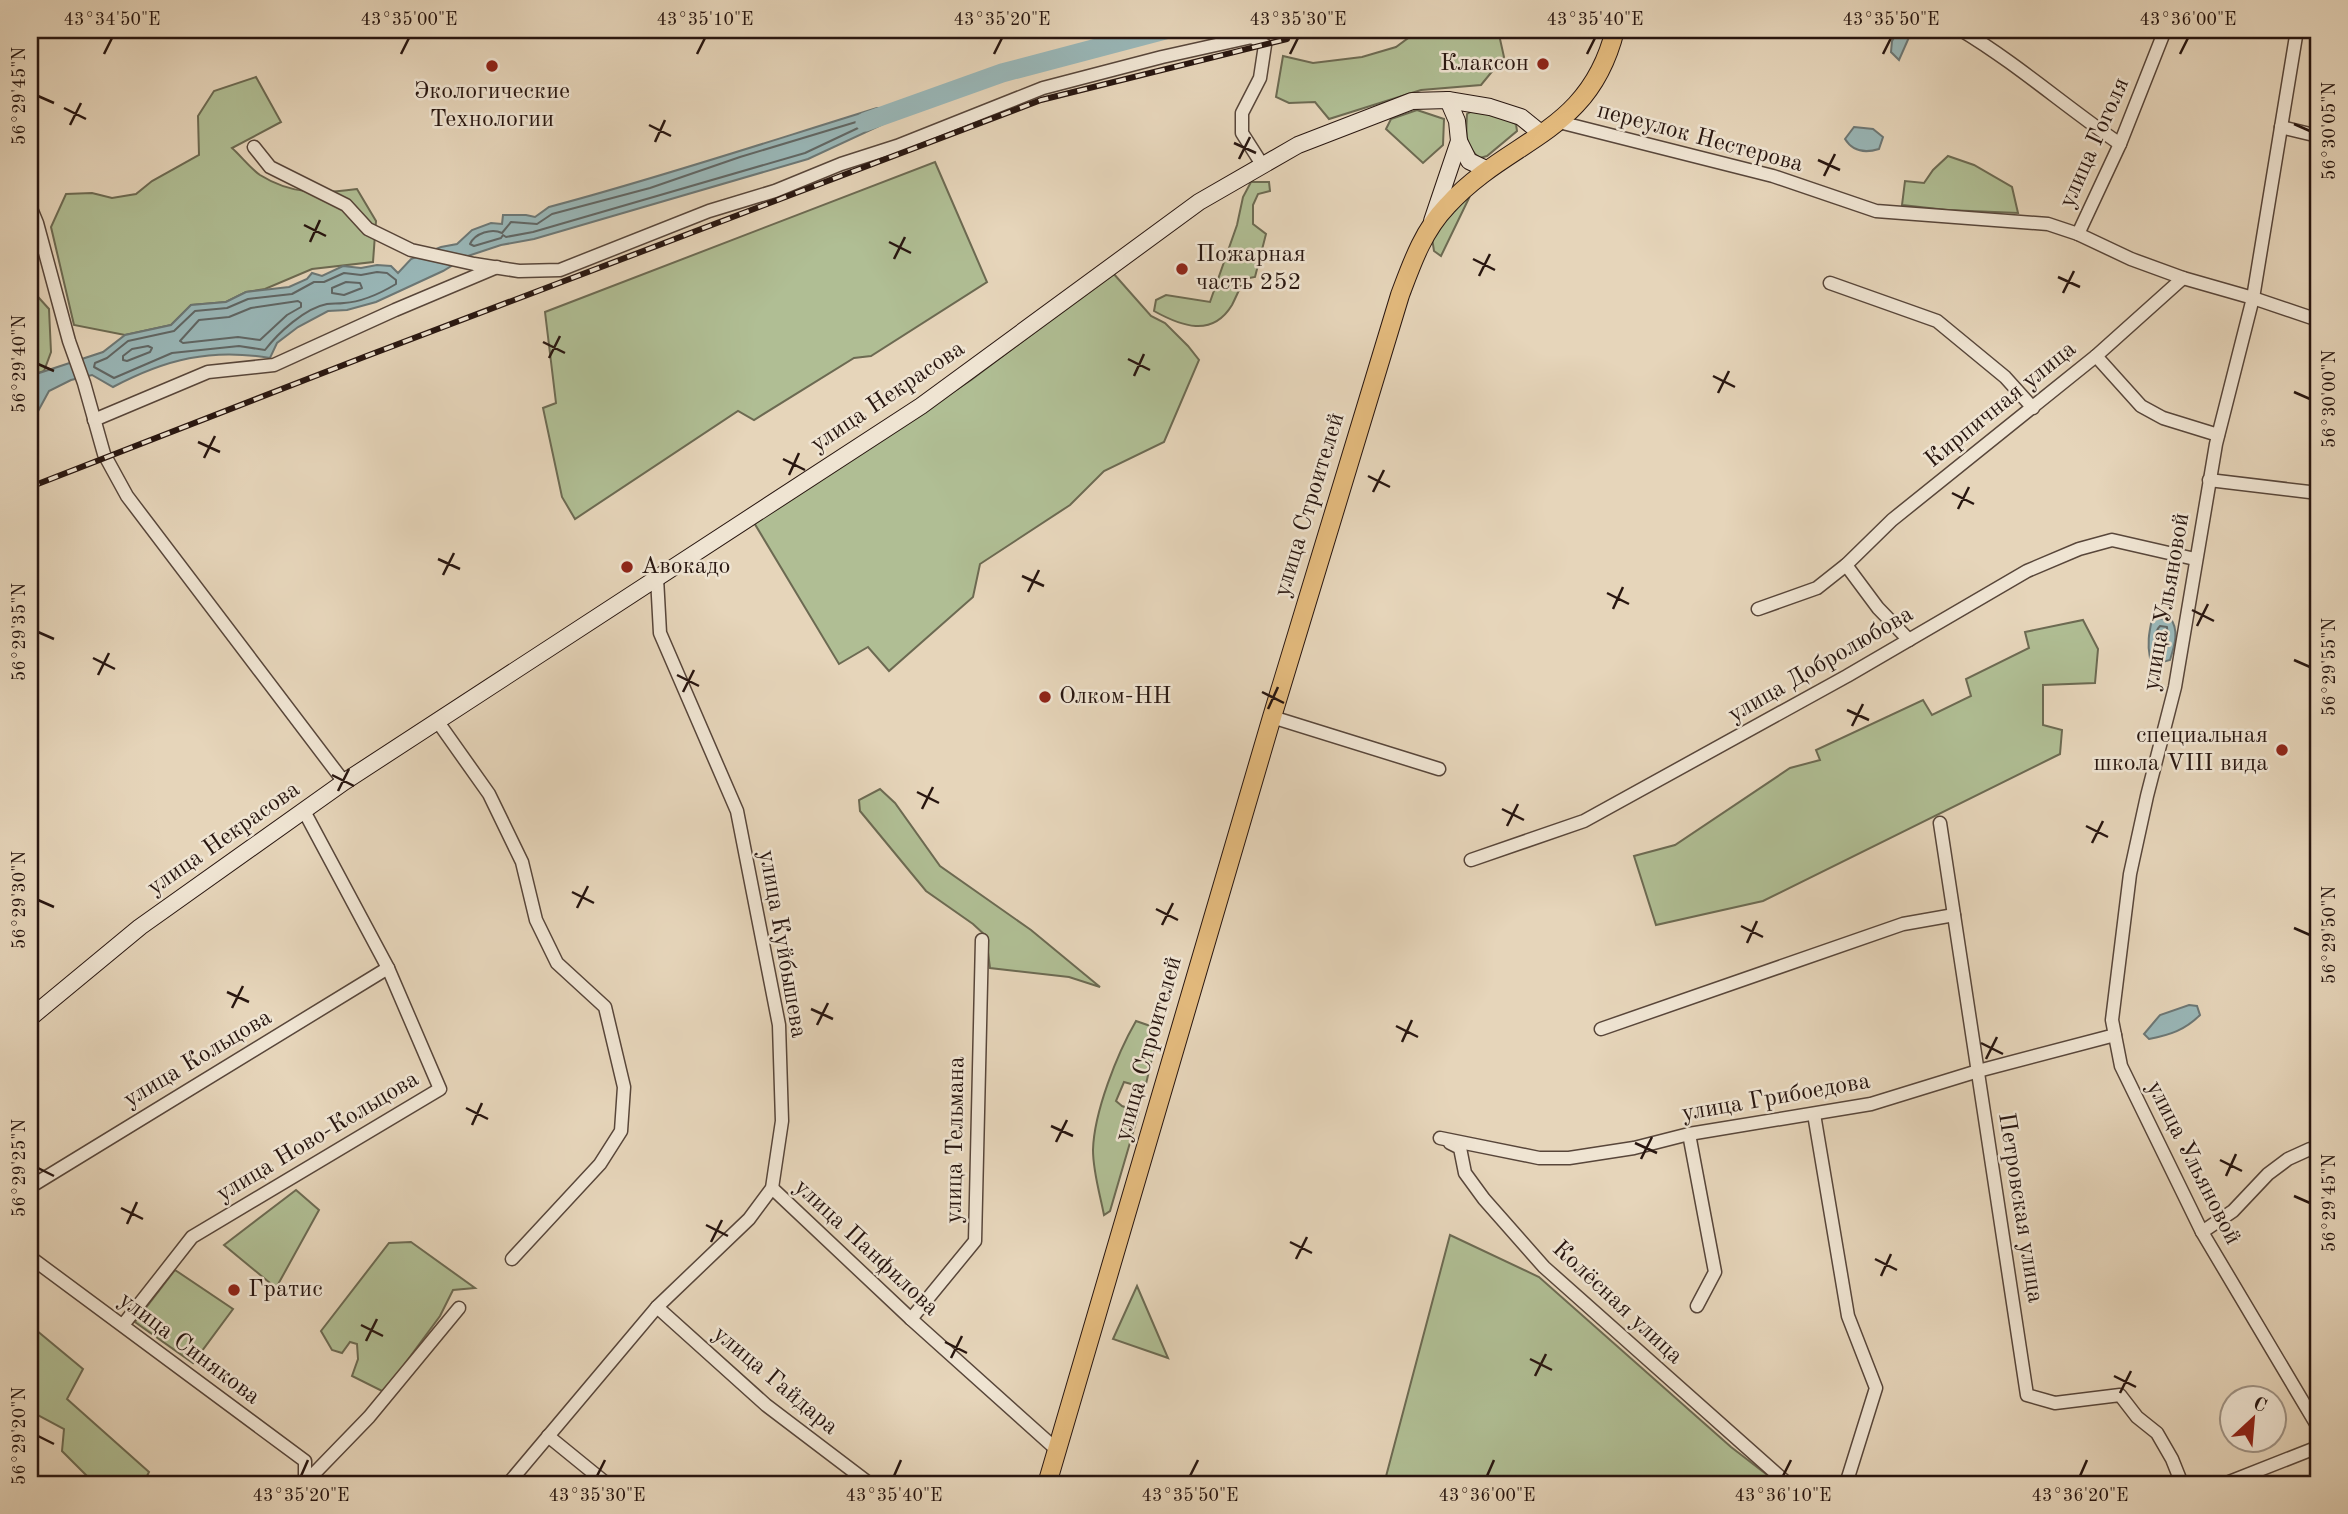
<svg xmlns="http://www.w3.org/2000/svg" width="2348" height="1514" viewBox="0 0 2348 1514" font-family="'Old Standard TT',serif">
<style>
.green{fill:#b0be94;stroke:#6c6a52;stroke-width:2}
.water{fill:#99b7b8;stroke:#6c7775;stroke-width:2}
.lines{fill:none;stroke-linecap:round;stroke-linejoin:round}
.shore{stroke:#606664;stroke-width:2}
.river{stroke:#99b7b8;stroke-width:19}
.street-casing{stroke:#58463a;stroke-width:15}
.secondary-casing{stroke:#281610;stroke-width:18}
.primary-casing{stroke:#281610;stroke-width:20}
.street{stroke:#efe4d2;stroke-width:12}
.secondary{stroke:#efe4d2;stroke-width:16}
.primary{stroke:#e3ba7d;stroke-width:18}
.rail-casing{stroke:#281610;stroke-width:6}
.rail{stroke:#efe4d2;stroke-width:3.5;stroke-dasharray:10;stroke-linecap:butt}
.ticks{fill:none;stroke:#281610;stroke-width:2.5}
.poi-dot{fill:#8f2418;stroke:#efe4d2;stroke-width:2.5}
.labels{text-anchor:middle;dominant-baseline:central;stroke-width:5;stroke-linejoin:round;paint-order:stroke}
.poi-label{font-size:24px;fill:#281610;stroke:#efe4d2;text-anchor:start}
.street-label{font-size:24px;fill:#281610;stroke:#efe4d2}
.neatline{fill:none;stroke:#281610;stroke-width:2.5}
.ticks-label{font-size:18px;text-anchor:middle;fill:#281610}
</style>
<rect width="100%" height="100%" fill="#e6d5ba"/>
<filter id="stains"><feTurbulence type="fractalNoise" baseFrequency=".00286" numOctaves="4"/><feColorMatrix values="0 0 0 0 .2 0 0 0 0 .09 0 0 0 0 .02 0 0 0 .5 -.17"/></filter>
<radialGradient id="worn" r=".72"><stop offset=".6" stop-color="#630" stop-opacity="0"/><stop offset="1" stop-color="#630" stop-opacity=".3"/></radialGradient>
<g class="green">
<path d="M1419 30H1498L1504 57 1481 85 1421 90 1329 119 1315 102 1289 103 1276 97 1283 56 1313 63 1362 57 1396 47Z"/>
<path d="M256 77 281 122 232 148C241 156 250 168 260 175 292 195 321 194 357 189L376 221 373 262 312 269 265 289 246 292 226 302 191 305 171 325 125 335 74 325 51 227 66 194 92 193 112 198 136 194 152 181 199 155 198 116 214 91Z"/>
<path d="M1417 110 1444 119 1443 145 1423 163 1386 129 1391 119Z"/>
<path d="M1474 110 1497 115 1516 124 1517 131 1487 156 1480 158C1464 147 1466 132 1467 114Z"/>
<path d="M1948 156 1974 165 2012 187 2018 213 1947 210 1902 205 1905 181 1924 183 1933 170Z"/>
<path d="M935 162 987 282 871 356 854 358 754 420 738 411 575 519 562 497 543 408 556 403 545 312Z"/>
<path d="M1251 182H1269L1270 191 1258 194 1253 205V224L1266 234 1255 277 1244 279C1240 288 1236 297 1232 305 1212 338 1181 326 1154 311L1156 300 1166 295 1210 302 1237 225 1243 197Z"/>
<path d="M1469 198 1441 256 1434 251 1432 238 1462 199Z"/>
<path d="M1113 273 1151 316 1165 323 1188 346 1199 360 1164 442 1104 471 1070 505 980 564 973 597 889 671 868 647 839 664 753 521 828 475 971 380Z"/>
<path d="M30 288 49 309 51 352 44 371 30 376Z"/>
<path d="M2083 620 2098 649 2095 683 2043 685V725L2062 730 2060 754 1763 901 1656 925 1634 856 1675 845 1790 768 1820 760 1816 750 1923 700 1932 715 1971 696 1966 679 2029 648 2025 632Z"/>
<path d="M880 789 895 803 940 866 1031 930 1100 987 1069 977 990 968 986 936 973 924 926 891 860 811 859 800Z"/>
<path d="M1136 1021 1159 1029 1145 1088 1124 1082 1116 1101 1122 1106 1139 1112 1110 1211 1104 1215C1100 1194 1093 1172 1093 1150 1094 1112 1117 1054 1136 1021Z"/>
<path d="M296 1190 319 1210 276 1288 224 1245Z"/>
<path d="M1450 1235 1539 1277 1731 1447 1779 1484H1384Z"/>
<path d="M411 1242 475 1288 453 1290 440 1316 384 1392 352 1376 358 1359 357 1344 350 1342 342 1353 332 1350 321 1331 389 1243Z"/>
<path d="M175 1270 233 1309 193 1363 135 1322Z"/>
<path d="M1137 1286 1168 1358 1113 1339Z"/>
<path d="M30 1325 83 1369 67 1399 149 1472 143 1484H83L87 1476 62 1451 64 1429 30 1411Z"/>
</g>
<g class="water">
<path d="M1898 31 1910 35 1899 60 1891 52 1892 41Z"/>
<path d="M877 108H888L890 121 808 159 534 239 501 245 468 256 443 271 376 302 347 310 328 311 298 327 277 343 270 358C211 348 166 359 113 387L92 375 71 380 49 391 30 426V376L103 352 125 335 171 325 191 305 226 302 246 292 289 287 307 279 312 273 322 276 343 266 361 268 377 265 391 266 398 273 411 259 441 247 457 244 472 230 491 223 502 224 503 215H526L535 217 549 207C659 178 767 142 877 108Z"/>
<path d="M1854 127 1873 129 1883 137 1879 149C1866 153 1853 152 1845 139Z"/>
<path d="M2170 618C2180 630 2174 647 2170 660L2159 663 2150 658C2147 644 2149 633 2152 619Z"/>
<path d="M2189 1005 2197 1006 2200 1015C2185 1030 2170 1035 2149 1039L2144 1034 2160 1015Z"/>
</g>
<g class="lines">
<g class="shore">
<path d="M856 122 860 124 858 128 805 153 533 232 506 237 503 235 501 238 474 246 470 244C475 233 492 228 502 233L511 222 537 224 552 214 650 188 740 157Z"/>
<path d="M377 272 387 273 396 280V284C381 293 361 302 344 303 338 304 332 303 327 304 305 308 278 333 265 350L239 346 172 353 114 378 94 367 95 363 107 358 128 341 174 331 195 311 227 308 248 299 292 294 314 282H324L344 273 361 275Z"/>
<path d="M346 282 360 283 362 288 344 295 332 293V288Z"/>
<path d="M298 301 301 303V307L287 315 260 340 238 337 183 343 180 341 199 320 229 317 251 308Z"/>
<path d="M148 346 152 348 150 352 127 361 123 360V356L132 349Z"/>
<path d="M2160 626 2167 627 2168 640 2165 653 2161 655 2156 653C2154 645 2154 632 2160 626Z"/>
</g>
<path class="river" d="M865 122 1002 73 1165 30"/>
<g class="street-casing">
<g id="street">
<path d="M1961 30C2016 63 2066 107 2120 144"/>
<path d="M2297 30 2253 298 2216 444 2175 687 2147 796 2130 874 2112 1020 2121 1066 2202 1232 2318 1427"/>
<path d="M1559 122 1773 176 1876 211 2048 224 2078 234 2131 259 2183 278 2253 298 2318 320"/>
<path d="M2281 127 2318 136"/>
<path d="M254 147 270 167 346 205 368 229 411 250 474 264 519 271 560 270 709 211 775 191 841 164 897 146 1043 88 1162 57 1252 37 1265 45 1260 78 1242 113V133L1263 166"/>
<path d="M30 206 37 223 69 341 84 383 104 454 127 496 344 782"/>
<path d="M2078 234 2120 144 2165 30"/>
<path d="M1830 283 1937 321 2005 377 2033 408"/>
<path d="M2096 356 2141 406 2163 418 2218 435"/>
<path d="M94 420 208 372 274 365 395 310 497 267"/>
<path d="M2209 480 2318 493"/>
<path d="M1846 565 1878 608 1909 640"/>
<path d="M1758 609 1817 588 1846 565 1892 520 2096 356 2183 278"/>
<path d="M1272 717 1439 769"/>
<path d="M438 722 489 794 522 862 536 920 557 963 605 1007 624 1087 621 1131 600 1164 512 1259"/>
<path d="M1940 823 2027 1395 2055 1403 2120 1395 2137 1417 2157 1433 2172 1459 2182 1484"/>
<path d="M1471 860 1584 821 1847 676 2027 571 2079 549 2112 540 2195 559"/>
<path d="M1601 1029 1903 924 1954 915"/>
<path d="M1814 1114 1848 1316 1876 1388 1846 1484"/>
<path d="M1689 1134 1715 1272 1697 1306"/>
<path d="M1440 1138 1539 1158H1569L1634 1148 1689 1134 1871 1104 1978 1071 2115 1035"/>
<path d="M1450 1143 1460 1148 1465 1173 1484 1199 1544 1267 1788 1484"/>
<path d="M30 1187 388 968"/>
<path d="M772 1188 911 1319 1057 1450"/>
<path d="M2202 1232 2233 1211 2268 1174 2288 1159 2310 1149"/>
<path d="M30 1257 305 1461V1484"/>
<path d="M657 1307 766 1405 870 1484"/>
<path d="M911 1319 975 1241 982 940"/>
<path d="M123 1325 192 1237 440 1089 388 968 304 811"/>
<path d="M548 1436 607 1484"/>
<path d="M306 1482 369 1417 459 1308"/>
<path d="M508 1484 657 1307 749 1219 772 1188 782 1121 779 1025 737 811 660 633 657 578"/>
<path d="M2224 1484 2318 1447"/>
</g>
</g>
<g class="secondary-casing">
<g id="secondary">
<path d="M1459 141 1469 161 1488 170"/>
<path d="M1432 221 1459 141 1457 121 1448 100"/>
<path d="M30 1018 140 927 344 782 921 406 1199 202 1298 145 1412 101 1448 100 1490 107 1521 117 1542 134"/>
</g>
</g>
<g class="primary-casing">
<path id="primary" d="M1047 1484 1272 717 1400 295C1412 263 1423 231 1447 206 1510 137 1589 135 1615 30"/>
</g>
<use href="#street" class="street"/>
<use href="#secondary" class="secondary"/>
<use href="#primary" class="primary"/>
<g class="rail-casing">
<path id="rail" d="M30 487 364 357 1041 100 1287 39"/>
</g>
<use href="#rail" class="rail"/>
</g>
<path class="ticks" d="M104 54 112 38M401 54 409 38M697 54 705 38M994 54 1002 38M1290 54 1298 38M1587 54 1595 38M1883 54 1891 38M2180 54 2188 38M38 96 54 103M64 108 86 119M2294 124 2310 131M70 125 81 103M649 125 671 136M655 142 665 120M1234 143 1256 153M1239 159 1250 137M1818 160 1840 170M1824 176 1835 154M304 225 326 236M310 242 320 220M889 242 911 253M894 259 905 237M1473 259 1495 270M1479 276 1490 254M2058 277 2080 287M2063 293 2074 271M543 342 565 353M549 358 560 336M1128 359 1150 370M38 364 54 371M1134 376 1144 354M1713 376 1735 387M2294 392 2310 399M1718 393 1729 371M198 442 220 452M204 458 215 436M783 459 805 470M789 475 799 453M1368 476 1390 487M1373 492 1384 470M1952 493 1974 504M1958 509 1969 487M438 559 460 569M443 575 454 553M1022 576 1044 586M1028 592 1039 570M1607 593 1629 604M1613 609 1623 587M2192 610 2214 621M2197 626 2208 604M38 632 54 639M93 658 115 669M2294 660 2310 667M98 675 109 653M677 675 699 686M683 692 694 670M1262 692 1284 703M1268 709 1278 687M1847 710 1869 720M1852 726 1863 704M332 775 354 786M338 791 349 769M917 792 939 803M922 809 933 787M1502 809 1524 820M1507 826 1518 804M2086 826 2108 837M2092 843 2103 821M572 892 594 903M38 900 54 907M577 908 588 886M1156 909 1178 920M1162 925 1173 903M1741 926 1763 937M2294 928 2310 935M1747 943 1757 921M227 992 249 1002M232 1008 243 986M811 1009 833 1019M817 1025 828 1003M1396 1026 1418 1037M1402 1042 1412 1020M1981 1043 2003 1054M1986 1059 1997 1037M466 1108 488 1119M472 1125 482 1103M1051 1126 1073 1136M1056 1142 1067 1120M1635 1143 1657 1153M1641 1159 1652 1137M2220 1160 2242 1171M38 1168 54 1176M2226 1176 2236 1154M2294 1196 2310 1203M121 1208 143 1219M127 1224 137 1202M706 1225 728 1236M711 1242 722 1220M1290 1242 1312 1253M1296 1259 1307 1237M1875 1259 1897 1270M1881 1276 1891 1254M361 1325 383 1336M366 1341 377 1319M945 1342 967 1353M951 1358 962 1336M1530 1359 1552 1370M1535 1376 1546 1354M2114 1376 2136 1387M2120 1393 2131 1371M38 1436 54 1444M301 1476 308 1460M597 1476 605 1460M894 1476 901 1460M1190 1476 1198 1460M1487 1476 1494 1460M1783 1476 1791 1460M2080 1476 2087 1460"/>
<g class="poi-dot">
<circle cx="1543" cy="64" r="7"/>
<circle cx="492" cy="66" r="7"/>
<circle cx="1182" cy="269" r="7"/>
<circle cx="627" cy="567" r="7"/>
<circle cx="1045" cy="697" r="7"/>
<circle cx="2282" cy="750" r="7"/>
<circle cx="234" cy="1290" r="7"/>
</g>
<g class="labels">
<g class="poi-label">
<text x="1529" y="64" text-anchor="end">Клаксон</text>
<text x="492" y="92" text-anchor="middle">Экологические<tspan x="492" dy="28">Технологии</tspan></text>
<text x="1196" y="255">Пожарная<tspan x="1196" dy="28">часть 252</tspan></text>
<text x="641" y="567">Авокадо</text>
<text x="1059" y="697">Олком-НН</text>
<text x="2268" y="736" text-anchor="end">специальная<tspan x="2268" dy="28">школа VIII вида</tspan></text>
<text x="248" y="1290">Гратис</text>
</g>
<g class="street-label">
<text transform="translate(1700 138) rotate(15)">переулок Нестерова</text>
<text transform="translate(2095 143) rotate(-66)">улица Гоголя</text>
<text transform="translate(888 397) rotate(-34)">улица Некрасова</text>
<text transform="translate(2001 405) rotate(-39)">Кирпичная улица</text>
<text transform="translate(1310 505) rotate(-73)">улица Строителей</text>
<text transform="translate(2167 602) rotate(-80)">улица Ульяновой</text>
<text transform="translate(1821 665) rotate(-30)">улица Добролюбова</text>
<text transform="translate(224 839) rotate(-35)">улица Некрасова</text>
<text transform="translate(782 944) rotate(80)">улица Куйбышева</text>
<text transform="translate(1149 1049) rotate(-74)">улица Строителей</text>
<text transform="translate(198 1059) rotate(-31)">улица Кольцова</text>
<text transform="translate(1776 1098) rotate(-10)">улица Грибоедова</text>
<text transform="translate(318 1137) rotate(-31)">улица Ново-Кольцова</text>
<text transform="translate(956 1140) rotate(-89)">улица Тельмана</text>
<text transform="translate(2193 1163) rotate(63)">улица Ульяновой</text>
<text transform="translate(2020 1208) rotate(81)">Петровская улица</text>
<text transform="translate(866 1248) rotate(43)">улица Панфилова</text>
<text transform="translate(1617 1303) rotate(43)">Колёсная улица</text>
<text transform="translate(189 1349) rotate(37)">улица Синякова</text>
<text transform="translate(775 1381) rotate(40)">улица Гайдара</text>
</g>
</g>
<rect width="2348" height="1514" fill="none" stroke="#e6d5ba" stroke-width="77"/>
<g transform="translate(2253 1419) rotate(26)"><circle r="33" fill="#efe4d2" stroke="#9f9284" stroke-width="2"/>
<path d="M0-5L12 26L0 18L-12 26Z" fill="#8f2418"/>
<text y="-10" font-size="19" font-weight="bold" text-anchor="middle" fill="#281610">С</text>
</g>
<rect x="38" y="38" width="2272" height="1438" class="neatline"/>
<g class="ticks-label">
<text x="112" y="25">43°34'50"E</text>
<text x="409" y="25">43°35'00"E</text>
<text x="705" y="25">43°35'10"E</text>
<text x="1002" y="25">43°35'20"E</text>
<text x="1298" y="25">43°35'30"E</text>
<text x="1595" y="25">43°35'40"E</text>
<text x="1891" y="25">43°35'50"E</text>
<text x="2188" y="25">43°36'00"E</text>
<text transform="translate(19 96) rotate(-90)" y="6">56°29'45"N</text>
<text transform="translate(2329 131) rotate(-90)" y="6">56°30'05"N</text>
<text transform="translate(19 364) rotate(-90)" y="6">56°29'40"N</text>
<text transform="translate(2329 399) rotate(-90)" y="6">56°30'00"N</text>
<text transform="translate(19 632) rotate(-90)" y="6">56°29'35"N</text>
<text transform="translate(2329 667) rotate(-90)" y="6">56°29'55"N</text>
<text transform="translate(19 900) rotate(-90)" y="6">56°29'30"N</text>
<text transform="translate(2329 935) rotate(-90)" y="6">56°29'50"N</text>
<text transform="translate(19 1168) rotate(-90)" y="6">56°29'25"N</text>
<text transform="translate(2329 1203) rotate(-90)" y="6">56°29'45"N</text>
<text transform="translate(19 1436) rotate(-90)" y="6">56°29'20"N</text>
<text x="301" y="1501">43°35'20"E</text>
<text x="597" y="1501">43°35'30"E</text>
<text x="894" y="1501">43°35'40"E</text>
<text x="1190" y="1501">43°35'50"E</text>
<text x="1487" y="1501">43°36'00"E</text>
<text x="1783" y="1501">43°36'10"E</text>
<text x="2080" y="1501">43°36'20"E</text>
</g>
<rect width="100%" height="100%" filter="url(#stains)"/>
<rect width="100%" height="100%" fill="url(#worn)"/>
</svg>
